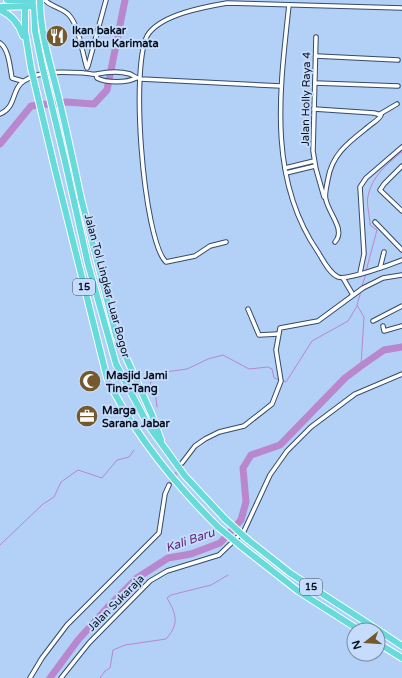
<svg xmlns="http://www.w3.org/2000/svg" width="402" height="678" viewBox="0 0 402 678" font-family="'Varela Round',sans-serif">
<style>
.lines{fill:none;stroke-linecap:round;stroke-linejoin:round}
.stream{stroke:#b987ce;stroke-width:1}
.river{stroke:#b987ce;stroke-width:7}
.minor-tunnel{stroke:#99b3d5;stroke-width:3.5;stroke-dasharray:3.5 2;stroke-linecap:butt}
.minor-casing{stroke:#334b6c;stroke-width:5.5}
.motorway-casing{stroke:#fff;stroke-width:8}
.minor{stroke:#fff;stroke-width:3.5}
.motorway{stroke:#67dbdc;stroke-width:6}
.motorway-bridge-casing{stroke:#fff;stroke-width:8;stroke-linecap:butt}
.motorway-bridge{stroke:#67dbdc;stroke-width:6}
.labels{text-anchor:middle;dominant-baseline:central;stroke-width:4;stroke-linejoin:round;paint-order:stroke}
.shield{fill:#c5dcfc;stroke:#3f4d60;stroke-width:1}
.shield-label{font-size:10px;font-weight:bold;fill:#06101d}
.poi-label{font-size:11px;font-weight:bold;fill:#06101d;stroke:#c5dcfc;text-anchor:start}
.street-label{font-size:11px;fill:#06101d;stroke:#c5dcfc}
.water-label{font-size:12px;font-style:italic;fill:#622378;stroke:#c5dcfc}
</style>
<rect width="100%" height="100%" fill="#b3d0f6"/>
<g class="lines">
<g class="stream">
<path d="M366 271 377 230 370 225C370 216 366 204 368 196 372 176 387 164 402 152"/>
<path d="M362 286 366 274"/>
<path d="M361 366 364 317 357 305 361 291"/>
<path d="M284 381 286 382 312 341 348 321 357 306"/>
<path d="M157 407 155 391 150 385 152 378 158 373 187 369 208 359 223 355 249 369 268 367 272 369 274 378 280 380"/>
<path d="M0 545 43 504 54 497 61 482 78 470 102 478 117 460 129 457 134 450"/>
<path d="M100 678 105 671 110 668 113 650 125 645 166 639C179 624 177 615 167 598L171 595 211 585 228 575"/>
</g>
<g class="river">
<path d="M0 144 31 106 66 102 94 104 107 90 125 0"/>
<path d="M50 678 78 640 107 608 137 578 168 558 191 554 220 543 241 520 246 502 243 468 251 455 280 445 345 378 361 366 384 350 402 347"/>
</g>
<path class="minor-tunnel" d="M169 485 182 463"/>
<g class="minor-casing">
<g id="minor">
<path d="M45 0C51 7 63 8 69 15 79 26 82 52 87 68"/>
<path d="M289 5C280 89 267 178 318 252 323 260 329 273 338 277 346 281 392 264 402 260"/>
<path d="M316 37 313 151 316 169 324 197"/>
<path d="M0 43C9 49 10 68 12 78L22 81"/>
<path d="M316 56 398 60"/>
<path d="M88 66 106 0"/>
<path d="M96 75 97 78C106 83 127 83 136 78"/>
<path d="M315 83 398 86"/>
<path d="M314 109 374 113 381 115C379 120 372 123 368 127 349 142 332 154 328 179 327 185 324 195 326 200 329 214 346 230 335 242"/>
<path d="M0 114C17 107 11 89 24 81 40 70 66 72 84 73 88 73 93 75 97 74 106 72 120 71 130 74 134 76 136 78 141 79L281 86"/>
<path d="M380 114 397 104"/>
<path d="M402 166 384 184 380 190 402 211"/>
<path d="M285 168 314 161"/>
<path d="M286 173 315 166"/>
<path d="M375 222 402 250"/>
<path d="M226 242 210 246 195 256 166 262C143 240 129 58 149 33 164 14 204 7 227 3L402 8"/>
<path d="M380 268 384 252"/>
<path d="M360 273 364 254 360 187 366 178 402 147"/>
<path d="M343 278 353 295"/>
<path d="M248 309 259 335 278 334"/>
<path d="M373 321 402 306"/>
<path d="M383 326 384 331 402 326"/>
<path d="M182 463 195 446 205 439 219 432 244 426 272 404 281 381 276 350 280 328 318 321 363 288 383 278 402 275"/>
<path d="M30 678 42 658 67 625 159 533 165 494 169 485"/>
<path d="M61 678 89 643 150 581 167 571 219 555 244 531 270 475 287 451 311 427 355 394 402 374"/>
</g>
</g>
<g class="motorway-casing">
<g id="motorway">
<path d="M7 0 33 1"/>
<path d="M0 7 34 6 35 31 42 65"/>
<path d="M25 7V31L31 68"/>
<path d="M0 10C12 15 19 24 23 36"/>
<path d="M65 161 88 264 116 364 148 425 185 476 225 519"/>
<path d="M54 165 107 378C134 435 174 483 218 527"/>
<path d="M81 198 116 335 152 415 161 440"/>
<path d="M247 539 290 573 378 630"/>
<path d="M242 547 298 591 359 630"/>
<path d="M378 630 402 646"/>
<path d="M378 643 402 658"/>
</g>
</g>
<use href="#minor" class="minor"/>
<use href="#motorway" class="motorway"/>
<g class="motorway-bridge-casing">
<g id="motorway-bridge">
<path d="M40 0C40 34 51 66 59 99 67 132 74 165 81 198"/>
<path d="M42 65 65 161"/>
<path d="M31 68 54 165"/>
<path d="M225 519 247 539"/>
<path d="M218 527 242 547"/>
</g>
</g>
<use href="#motorway-bridge" class="motorway-bridge"/>
</g>
<defs>
<g id="restaurant-disc" transform="scale(1.15)"><circle r="9.5" fill="#75582c" stroke="#c5dcfc"/><path d="M-5-6h1v4h1v-4h1v4h1v-4h1v5L-1.5 .5V6h-2V.5L-5-1ZM5-6V6H3V1.5H1.5Q1.5-4 5-6Z" fill="#fff"/></g>
<g id="mosque-disc" transform="scale(1.15)"><circle r="9.5" fill="#75582c" stroke="#c5dcfc"/><path d="M3.5-4.9A6 6 0 1 0 3.5 4.9A5 5 0 1 1 3.5-4.9Z" fill="#fff"/></g>
<g id="office-disc" transform="scale(1.15)"><circle r="9.5" fill="#75582c" stroke="#c5dcfc"/><path d="M-6-3h4V-5.5h4V-3h4V5H-6ZM-1-4.5V-3h2v-1.5ZM-6 0V1H6V0Z" fill="#fff"/></g>
</defs>
<g fill-rule="evenodd">
<use href="#restaurant-disc" x="57" y="36"/>
<use href="#mosque-disc" x="90" y="381"/>
<use href="#office-disc" x="87" y="416"/>
</g>
<g class="labels">
<g class="shield">
<rect x="73" y="279" width="22" height="16" rx="3"/>
<rect x="300" y="579" width="22" height="16" rx="3"/>
</g>
<g class="shield-label">
<text x="84" y="287">15</text>
<text x="311" y="587">15</text>
</g>
<g class="poi-label">
<text x="72" y="30">Ikan bakar<tspan x="72" dy="13">bambu Karimata</tspan></text>
<text x="106" y="375">Masjid Jami<tspan x="106" dy="13">Tine-Tang</tspan></text>
<text x="102" y="410">Marga<tspan x="102" dy="13">Sarana Jabar</tspan></text>
</g>
<g class="street-label">
<text transform="translate(306 99) rotate(-89)">Jalan Holly Raya 4</text>
<text transform="translate(107 286) rotate(75)">Jalan Tol Lingkar Luar Bogor</text>
<text transform="translate(116 603) rotate(-45)">Jalan Sukaraja</text>
</g>
<g class="water-label">
<text transform="translate(190 540) rotate(-19)">Kali Baru</text>
</g>
</g>
<g transform="translate(366 642) rotate(253)"><circle r="19" fill="#c5dcfc" stroke="#798aa3"/>
<path d="M0-3L7 15L0 10L-7 15Z" fill="#75582c"/>
<text y="-6" font-size="11" font-weight="bold" text-anchor="middle" fill="#06101d">N</text>
</g>
</svg>
